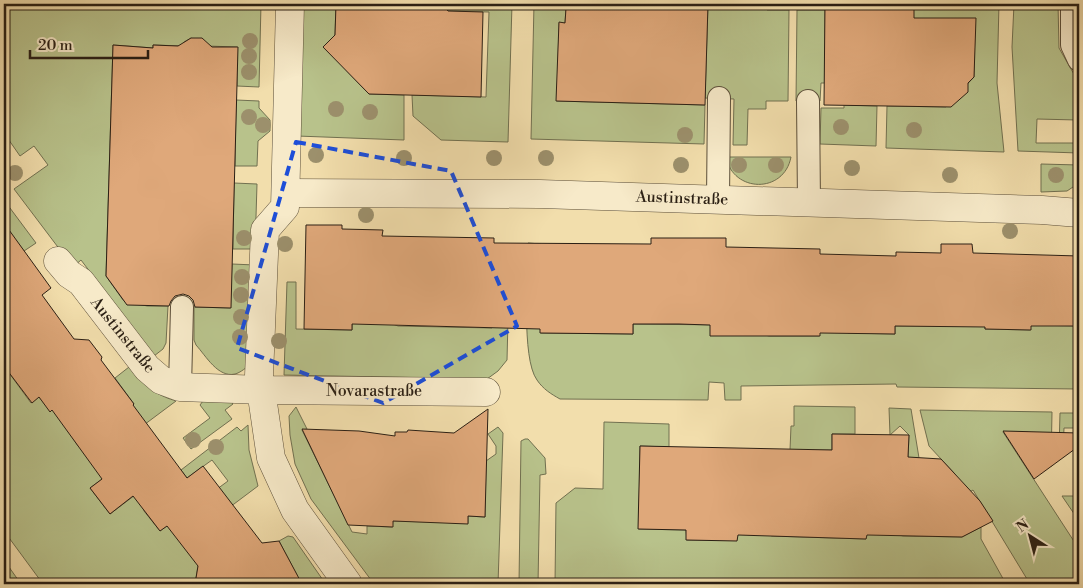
<svg xmlns="http://www.w3.org/2000/svg" width="1083" height="588" viewBox="0 0 1083 588" font-family="'Libre Bodoni',serif">
<style>
.green{fill:#b8c28b;stroke:#717050}
.building{fill:#dfa87a;stroke:#2a1f14}
.lines{fill:none;stroke-linecap:round;stroke-linejoin:round}
.lane-casing{stroke:#5c4f3a;stroke-width:24}
.street-casing{stroke:#5c4f3a;stroke-width:29}
.lane{stroke:#f7eac9;stroke-width:22}
.street{stroke:#f7eac9;stroke-width:28}
.tree{fill:#9c906c}
.marked{fill:none;stroke:#1d4ed8;stroke-width:4;stroke-dasharray:10 6;stroke-linejoin:round}
.labels{text-anchor:middle;dominant-baseline:central;stroke-width:5;stroke-linejoin:round;paint-order:stroke}
.street-label{font-size:16px;fill:#2a1f14;stroke:#f7eac9}
</style>
<rect width="100%" height="100%" fill="#f2deac"/>
<filter id="stains"><feTurbulence type="fractalNoise" baseFrequency=".004" numOctaves="4"/><feColorMatrix values="0 0 0 0 .2 0 0 0 0 .09 0 0 0 0 .02 0 0 0 .5 -.17"/></filter>
<radialGradient id="worn" r=".72"><stop offset=".6" stop-color="#630" stop-opacity="0"/><stop offset="1" stop-color="#630" stop-opacity=".3"/></radialGradient>
<g class="green">
<path d="M8 4H261L259 87 237 86V47L207 46 191 38 184 42V46L153 45V48L113 45 106 276 123 300 147 306H168L166 343 163 349 154 356 81 260 73 267 14 189 48 165 34 146 20 156 4 133V7Z"/>
<path d="M301 4H336L335 35 324 47 369 94 404 95V140L297 136Z"/>
<path d="M442 4H512L508 142 441 140 413 116 412 95 486 97 489 12 448 11Z"/>
<path d="M534 4H616V9L566 8 565 23H559L557 101 705 105 704 144 531 139Z"/>
<path d="M708 4H767V10H789L788 101H766V109H748L747 145H733L734 99 705 98Z"/>
<path d="M914 4H999L997 83 1004 152 886 148 887 106 946 107 974 77 975 19 909 26Z"/>
<path d="M1014 4H1058L1059 48 1079 83V133H1077V120L1037 119 1036 143H1079V153L1018 151 1012 47Z"/>
<path d="M797 10H825V83H821L820 101H796Z"/>
<path d="M236 100 259 101V108L270 120V131L258 141 257 166H235Z"/>
<path d="M844 105 877 106 876 146 820 144 821 108H844Z"/>
<path d="M726 157H791C784 194 733 193 726 157Z"/>
<path d="M1041 164 1079 165V183L1067 191 1041 192Z"/>
<path d="M234 183 257 184 255 249H233Z"/>
<path d="M4 200 36 243 24 251 4 225Z"/>
<path d="M528 243 541 244V333L633 334V324L725 325 769 336H819L820 292 848 333 895 334V326H985V329L1030 330 1031 325 1079 326V389L897 387 896 384 741 386V400H725L724 383 709 382 708 400 560 399C551 394 543 389 537 380 521 358 528 273 528 243Z"/>
<path d="M232 264 255 265 252 363C247 367 240 373 235 374 218 378 206 356 196 345L194 340V307L230 308Z"/>
<path d="M493 281H509L507 360 498 371 487 379 284 375 287 282H296V329L352 330 353 308 398 326 492 328Z"/>
<path d="M4 366 31 403 39 397 50 411 54 409 78 446 134 404 115 378 129 367C144 385 153 394 176 401L105 454 116 469 90 488 110 514 143 489 144 511 160 531 228 481 212 460 187 478 181 470 237 427 241 431 248 425 249 450 258 486 222 513 198 566 195 584H43L4 531Z"/>
<path d="M230 400 233 404 225 410 232 419 191 449 183 438 210 418 200 405 203 401Z"/>
<path d="M794 406 855 407V434H832V450H790L791 426H794Z"/>
<path d="M296 407 307 429 302 430 352 532 367 534V526L392 527 393 521 468 523V516L485 517 486 461 496 454V446L488 434 498 427 503 433 498 584H374L311 499 295 464 290 435 289 416Z"/>
<path d="M889 408 911 409 919 458H908L909 435 900 426 890 435Z"/>
<path d="M920 410 1052 412 1051 467 1028 432H1003L1079 549V579L1070 584H1030L973 490 960 498 955 492V474L929 446Z"/>
<path d="M1060 413H1079V428H1064L1063 451 1059 450Z"/>
<path d="M604 422 669 424V447L640 446 639 529 686 530 687 540H737L738 525 772 536 866 539 867 527 903 536 962 537 981 527V539L1006 584H555L556 503 575 488 603 489Z"/>
<path d="M525 439H528L545 458 546 474 540 475 538 584H519L521 441Z"/>
<path d="M1062 496H1079V521Z"/>
<path d="M288 536 293 537 325 583 294 584 291 580 297 575 279 541Z"/>
<path d="M4 560 21 584H4Z"/>
</g>
<g class="building">
<path d="M336 4H442L448 11 483 12 481 97 369 94 323 47 335 35Z"/>
<path d="M616 4H708L705 105 556 101 559 22 565 23 566 8 616 9Z"/>
<path d="M825 4H914V18H976L974 77 968 83V92L951 107 824 105Z"/>
<path d="M191 38H202L212 47H238L231 308 195 307 193 300 189 296 183 294 175 296 171 301 169 306 127 305 106 276 113 45 153 48V45L178 46Z"/>
<path d="M4 223 51 288 42 295 74 339 89 340 102 357 101 360 134 404 133 405 187 478 203 466 262 543 279 541 302 584H195L198 566 167 526 160 531 133 496 110 514 90 488 102 479 52 410 50 412 39 397 32 403 4 366Z"/>
<path d="M306 225H342V229L383 230 382 236 494 238V243L651 244V238H726V247L820 249V254L896 256V252L941 253V244H972L973 253 1079 256V326H1031V330L985 329V327L895 326V334L820 333V336H710V325L679 324H633V334L540 333V329L352 324V330L304 329Z"/>
<path d="M488 409 485 517 468 516V524L393 521V527L348 525 302 429 359 431 395 436V432H407L408 430 454 433Z"/>
<path d="M1003 431 1079 433V446L1034 479Z"/>
<path d="M832 434 909 435 908 457 941 459 980 501 993 521 962 537 867 535 866 539 738 535 737 541 686 540V530L638 529 640 446 832 450Z"/>
</g>
<g class="lines">
<g class="lane-casing">
<g id="lane">
<path d="M1072 4V45L1079 60"/>
<path d="M808 101 809 203"/>
<path d="M718 199 719 98"/>
<path d="M180 387 182 307"/>
</g>
</g>
<g class="street-casing">
<g id="street">
<path d="M290 4 285 207 265 230 259 376 271 458 295 510 348 584"/>
<path d="M286 193 540 194 1042 210 1079 213"/>
<path d="M58 261 69 274 81 282 147 368 161 380 180 387 261 390 486 392"/>
</g>
</g>
<use href="#lane" class="lane"/>
<use href="#street" class="street"/>
</g>
<g class="tree">
<circle cx="250" cy="41" r="8"/>
<circle cx="249" cy="56" r="8"/>
<circle cx="249" cy="72" r="8"/>
<circle cx="336" cy="109" r="8"/>
<circle cx="370" cy="112" r="8"/>
<circle cx="249" cy="117" r="8"/>
<circle cx="263" cy="125" r="8"/>
<circle cx="841" cy="127" r="8"/>
<circle cx="914" cy="130" r="8"/>
<circle cx="685" cy="135" r="8"/>
<circle cx="316" cy="155" r="8"/>
<circle cx="404" cy="158" r="8"/>
<circle cx="494" cy="158" r="8"/>
<circle cx="546" cy="158" r="8"/>
<circle cx="681" cy="165" r="8"/>
<circle cx="739" cy="165" r="8"/>
<circle cx="776" cy="165" r="8"/>
<circle cx="852" cy="168" r="8"/>
<circle cx="15" cy="173" r="8"/>
<circle cx="950" cy="175" r="8"/>
<circle cx="1056" cy="175" r="8"/>
<circle cx="366" cy="215" r="8"/>
<circle cx="1010" cy="231" r="8"/>
<circle cx="244" cy="238" r="8"/>
<circle cx="285" cy="244" r="8"/>
<circle cx="242" cy="277" r="8"/>
<circle cx="241" cy="295" r="8"/>
<circle cx="241" cy="317" r="8"/>
<circle cx="240" cy="337" r="8"/>
<circle cx="279" cy="341" r="8"/>
<circle cx="193" cy="440" r="8"/>
<circle cx="216" cy="447" r="8"/>
</g>
<path class="marked" d="M296 142 451 171 517 326 383 403 237 348Z"/>
<g class="labels">
<g class="street-label">
<text transform="translate(682 198) rotate(2)">Austinstraße</text>
<text transform="translate(123 335) rotate(51)">Austinstraße</text>
<text x="374" y="391">Novarastraße</text>
</g>
</g>
<rect width="1083" height="588" fill="none" stroke="#f2deac" stroke-width="20"/>
<rect x="5" y="5" width="1073" height="578" fill="none" stroke="#2a1f14" stroke-width="2.5"/>
<rect x="10" y="10" width="1063" height="568" fill="none" stroke="#2a1f14"/>
<g transform="translate(1030 536) rotate(324)" stroke="#f7eac9" stroke-width="4" paint-order="stroke">
<path d="M0-4L9 19L0 12L-9 19Z" fill="#2a1f14"/>
<text y="-8" font-size="14" font-weight="bold" text-anchor="middle" fill="#2a1f14">N</text>
</g>
<path d="M30 50v8h118v-8" fill="none" stroke="#2a1f14" stroke-width="2.5"/>
<text x="38" y="50" font-size="15" fill="#2a1f14" stroke="#f7eac9" stroke-width="4" paint-order="stroke">20 m</text>
<rect width="100%" height="100%" filter="url(#stains)"/>
<rect width="100%" height="100%" fill="url(#worn)"/>
</svg>
